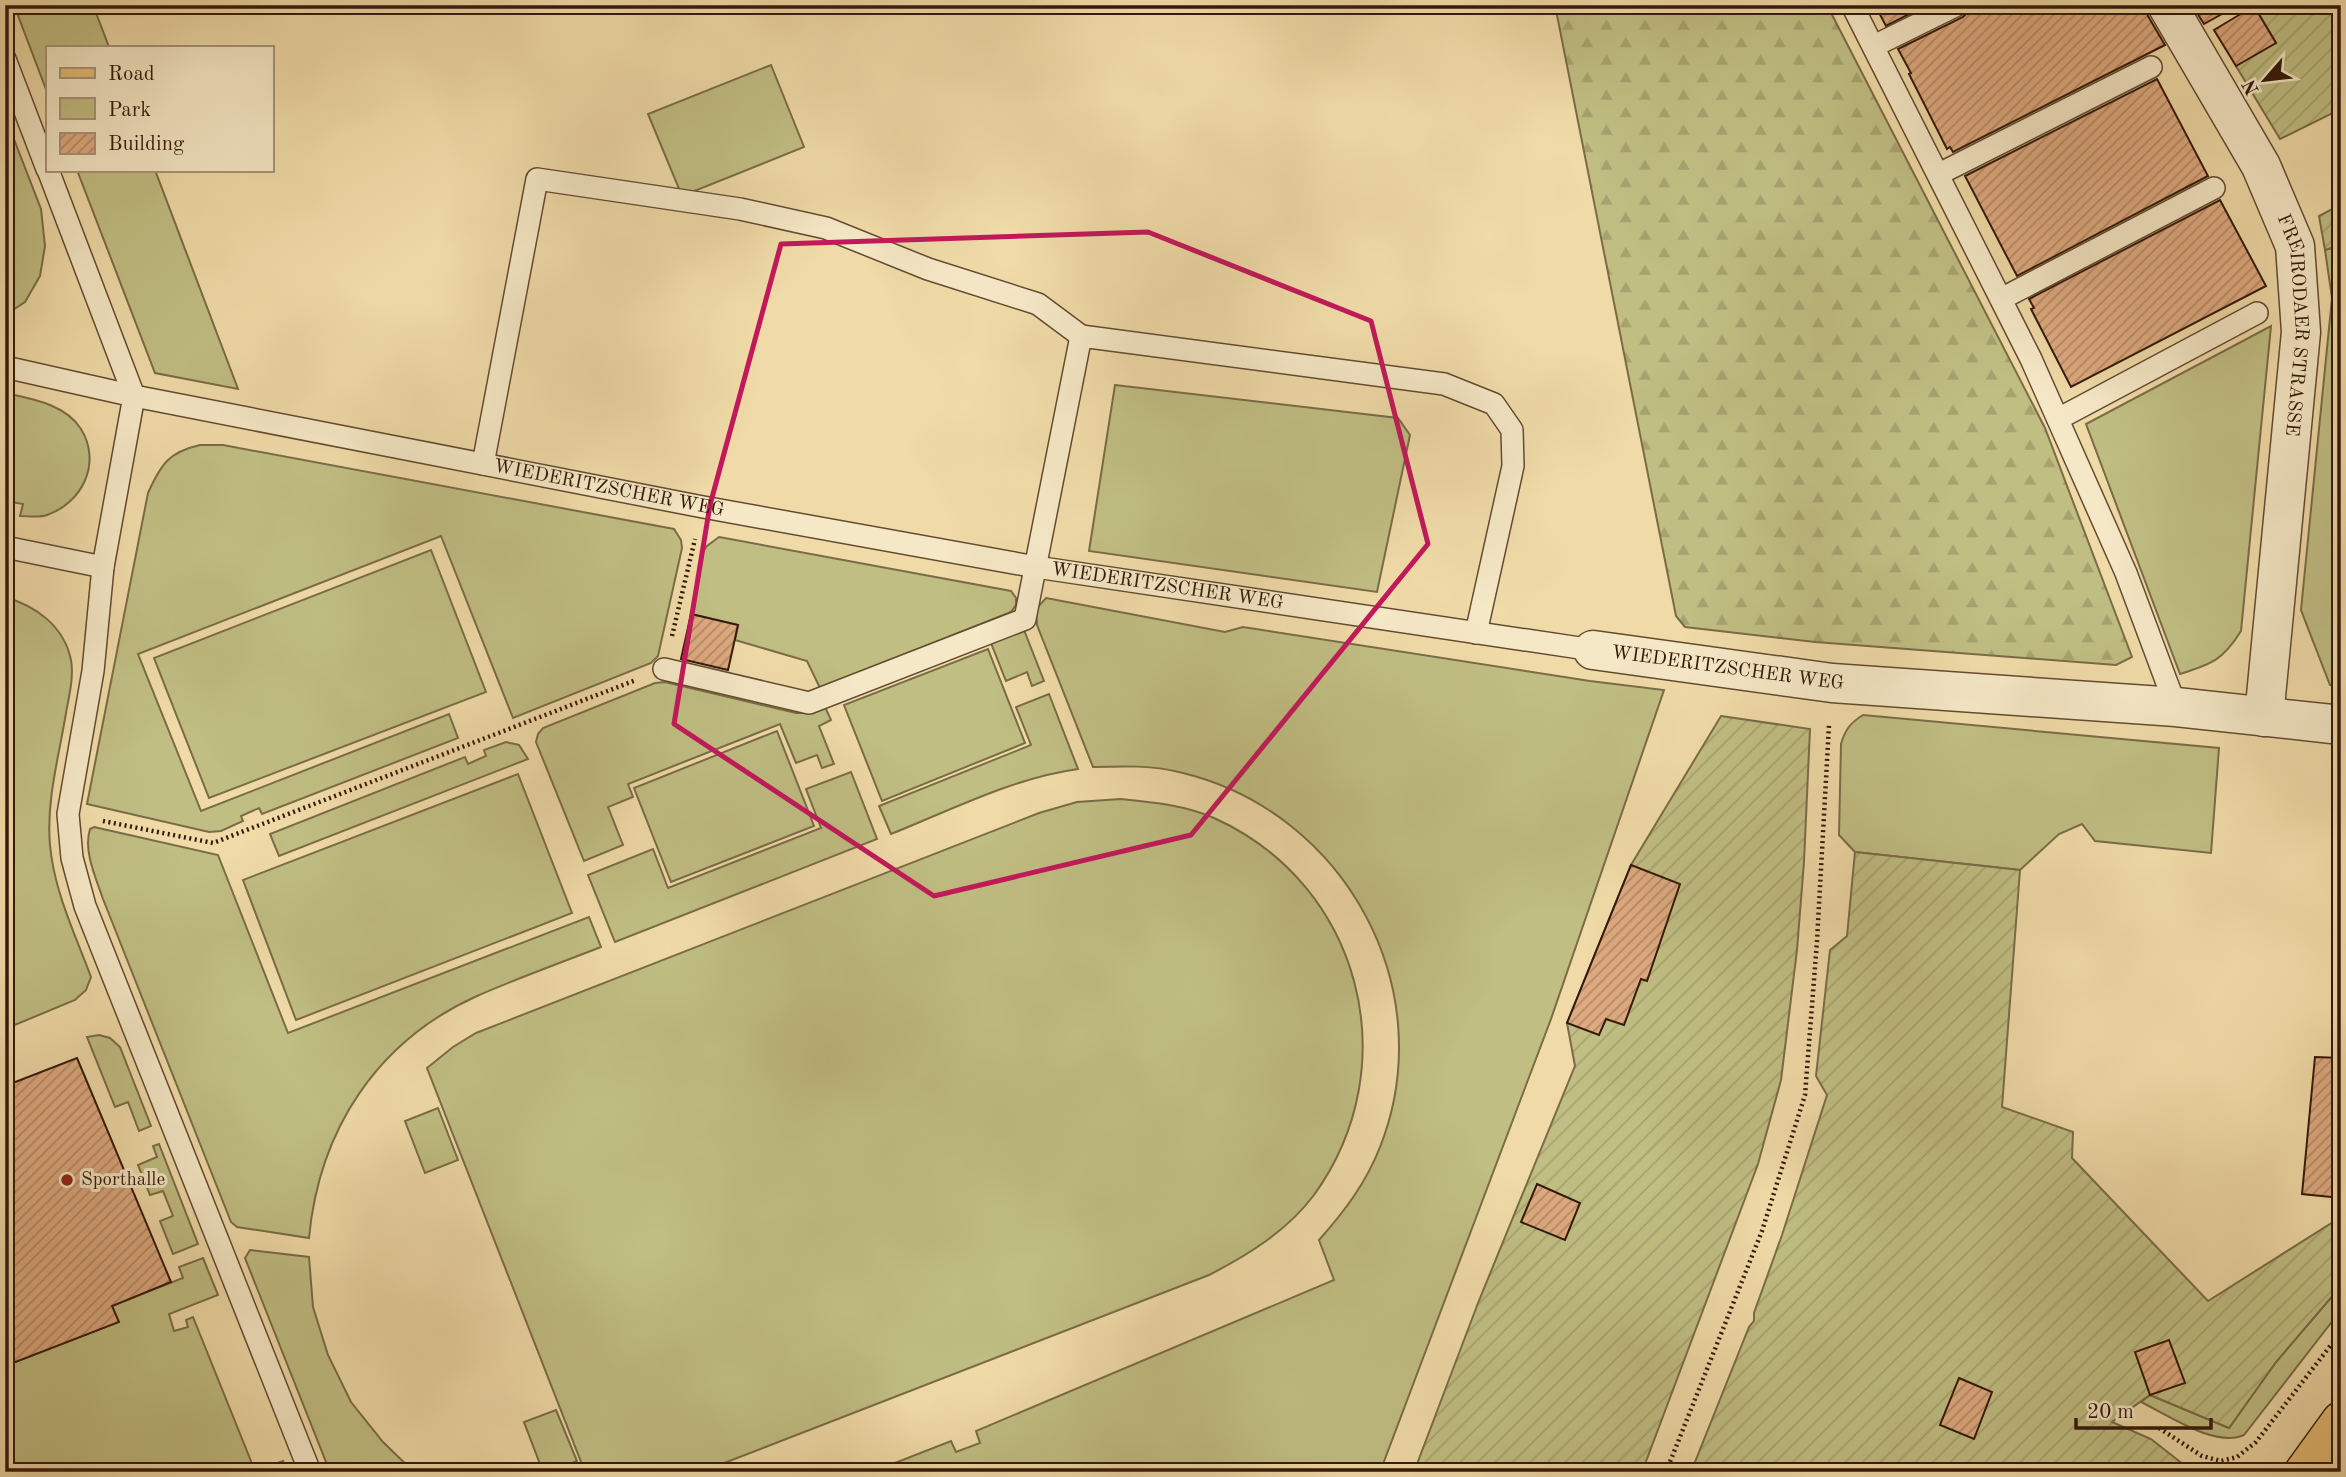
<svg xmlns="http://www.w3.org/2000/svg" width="2346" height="1477" viewBox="0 0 2346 1477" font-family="'Old Standard TT',serif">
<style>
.green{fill:#c0be83;stroke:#7a6c46;stroke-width:2}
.forest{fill:url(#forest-firs);stroke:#7a6c46;stroke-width:2}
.garden{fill:url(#garden-furrows);stroke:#7a6c46;stroke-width:2}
.building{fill:url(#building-hatch);stroke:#341909;stroke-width:2}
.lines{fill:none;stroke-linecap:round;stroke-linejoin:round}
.lane-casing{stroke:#634a31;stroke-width:24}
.street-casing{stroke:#634a31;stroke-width:41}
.primary-casing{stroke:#341909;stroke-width:41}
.path{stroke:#341909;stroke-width:4.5;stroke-dasharray:2 3.5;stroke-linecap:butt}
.lane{stroke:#f5e8c6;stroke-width:21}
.street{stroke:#f5e8c6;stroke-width:38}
.primary{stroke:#e8be74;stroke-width:38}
.marked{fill:none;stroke:#c2185b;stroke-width:5;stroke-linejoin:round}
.poi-dot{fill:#8f2418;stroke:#f5e8c6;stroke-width:2.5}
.labels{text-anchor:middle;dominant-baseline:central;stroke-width:6;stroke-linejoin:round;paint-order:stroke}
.street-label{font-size:19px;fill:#341909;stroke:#f5e8c6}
.poi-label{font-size:19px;fill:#341909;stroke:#f5e8c6;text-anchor:start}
</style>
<defs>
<pattern id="forest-firs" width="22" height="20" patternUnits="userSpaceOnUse" patternTransform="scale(1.75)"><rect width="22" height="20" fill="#c0be83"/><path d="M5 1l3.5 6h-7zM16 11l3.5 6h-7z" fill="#a6a370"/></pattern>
<pattern id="garden-furrows" width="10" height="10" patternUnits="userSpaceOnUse" patternTransform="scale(1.75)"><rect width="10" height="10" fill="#c0be83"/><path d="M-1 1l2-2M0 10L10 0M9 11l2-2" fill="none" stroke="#a6a370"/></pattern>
<pattern id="building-hatch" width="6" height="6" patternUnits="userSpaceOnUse" patternTransform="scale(1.75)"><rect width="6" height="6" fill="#deaa80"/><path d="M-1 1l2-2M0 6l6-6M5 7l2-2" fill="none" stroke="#b58a67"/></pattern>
</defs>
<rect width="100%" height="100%" fill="#f0dba8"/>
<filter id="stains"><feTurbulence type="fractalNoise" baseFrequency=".00286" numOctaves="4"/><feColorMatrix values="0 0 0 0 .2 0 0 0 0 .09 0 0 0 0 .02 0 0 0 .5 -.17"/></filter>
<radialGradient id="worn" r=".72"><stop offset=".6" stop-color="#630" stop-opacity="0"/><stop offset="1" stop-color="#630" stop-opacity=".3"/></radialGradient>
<g class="green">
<path d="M14 5H93L109 47H47V92Z"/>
<path d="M771 65 804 147 682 196 648 114Z"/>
<path d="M5 116 41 209 45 246 40 276 25 302 5 315Z"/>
<path d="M77 170H155L238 389 155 373Z"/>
<path d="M2341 245V686L2330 685 2301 610 2332 298 2325 250Z"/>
<path d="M2271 326 2241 631C2223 660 2212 664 2180 674L2086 424Z"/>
<path d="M1115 385 1398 418 1410 435 1377 592 1089 551Z"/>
<path d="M5 393C32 399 65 404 81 429 102 463 82 503 47 515 39 518 28 516 20 516L23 504 5 501Z"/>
<path d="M200 445H223L674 529 681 540 682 548 658 656 651 663 513 718 441 536 138 654 201 811 449 714 458 738 262 814 259 808 241 816 243 821 221 831 209 832 87 804 148 493C161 464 169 452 200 445Z"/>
<path d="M719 537 1011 591 1016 598V605L1011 612 820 688 807 661 735 640 738 625 691 614 702 553 707 546Z"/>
<path d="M431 550 486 692 209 798 154 658Z"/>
<path d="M5 597C36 606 64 626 71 660 74 677 69 696 66 713 59 756 46 801 50 845 54 891 75 934 91 977L86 990 75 1000 5 1029Z"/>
<path d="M1046 598 1225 632 1243 627 1590 681 1664 690 1551 1019 1380 1472H872L951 1441 956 1452 980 1443 976 1431 1334 1280 1319 1240C1344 1212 1366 1183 1380 1147 1442 990 1346 813 1183 773 1153 765 1123 766 1093 767L1037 625 1036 609Z"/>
<path d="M1024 630 1044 681 1032 686 1027 672 1006 681 991 643Z"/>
<path d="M988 649 1025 743 882 801 844 705Z"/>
<path d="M665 682 796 713H809L825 707 831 720 819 726 834 764 822 768 817 755 796 763 780 724 628 784 633 797 608 807 623 845 584 861 536 742 538 734 543 728 655 683Z"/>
<path d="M1049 694 1078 769C1013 778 951 810 891 834L879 806 1031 745 1016 707Z"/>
<path d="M1863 715 2219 748 2211 853 2095 841 2082 824 2059 834 2020 870 1855 852 1839 835 1841 744C1845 730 1850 723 1863 715Z"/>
<path d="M777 731 814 826 671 882 634 788Z"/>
<path d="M506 742 519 745 528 759 279 856 270 834 465 757 468 764 486 756 484 750Z"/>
<path d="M851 772 877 839 615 942 588 875 653 849 668 888 821 828 806 789Z"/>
<path d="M518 774 572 913 296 1020 243 880Z"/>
<path d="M1121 799C1152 802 1185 805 1214 818 1361 884 1408 1065 1314 1195 1287 1231 1248 1255 1209 1275L701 1472H585L427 1068 453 1047 476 1033 1039 813 1077 802Z"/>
<path d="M94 827 218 855 288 1033 589 917 601 947C560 963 518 978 477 996 377 1041 319 1130 309 1238L237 1227 231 1222 103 899C96 878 83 851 90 829Z"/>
<path d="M99 1035 110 1038 120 1047 151 1126 139 1131 128 1102 115 1107 87 1037Z"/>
<path d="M438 1108 458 1160 425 1173 405 1121Z"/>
<path d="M159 1144 198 1244 173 1254 160 1221 173 1216 163 1191 150 1195 138 1165 157 1157 153 1146Z"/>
<path d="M250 1250 309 1257 313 1307 328 1355 351 1402 383 1442 414 1472H330L245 1258Z"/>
<path d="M203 1258 218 1295 169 1314 174 1331 188 1327 186 1320 193 1317 255 1471 283 1461 288 1472H5V1366L118 1322 112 1306 183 1278 179 1267Z"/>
<path d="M2341 1286V1310L2244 1435C2215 1448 2168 1415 2141 1402L2150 1395 2229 1428 2276 1362Z"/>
<path d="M556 1410 577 1461 550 1472H543L524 1422Z"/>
</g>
<path class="forest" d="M1555 5H1827L2045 428 2132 657 2116 665 1815 642 1685 627 1676 616Z"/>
<g class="garden">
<path d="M2256 5H2341V109L2280 139 2236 66 2276 43 2254 6Z"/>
<path d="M2334 208 2341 220V245L2325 250 2319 216Z"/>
<path d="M1721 716 1810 729 1804 862 1797 950 1781 1080 1758 1164 1642 1472H1414L1478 1303 1575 1066 1567 1023 1631 865Z"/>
<path d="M1855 852 2020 870 2002 1107 2073 1132 2072 1158 2208 1301 2341 1217V1286L2276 1362 2229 1428 2150 1395 2112 1422 2151 1439 2193 1472H1691L1749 1327 1754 1321V1313L1782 1235 1827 1095 1816 1076 1830 950 1847 936Z"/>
</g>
<g class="building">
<path d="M1875 5H1927L1886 26Z"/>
<path d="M1970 5H2145L2148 16 2165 45 1953 152 1950 147 1947 149 1909 74 1911 73 1898 49 1963 17 1968 12Z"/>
<path d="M2192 5H2238L2204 24Z"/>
<path d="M2254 6 2276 43 2236 66 2214 30Z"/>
<path d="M2157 79 2208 176 2017 276 1965 176Z"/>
<path d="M2220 200 2266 286 2071 387 2031 309 2034 308 2029 299Z"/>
<path d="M691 614 738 625 728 670 681 659Z"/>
<path d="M1631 865 1680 884 1647 981 1641 979 1624 1025 1606 1019 1599 1035 1567 1023Z"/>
<path d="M2315 1057 2341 1058V1198L2302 1194Z"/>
<path d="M77 1058 171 1282 112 1306 119 1322 5 1366V1086Z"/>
<path d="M1537 1184 1580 1203 1565 1240 1521 1222Z"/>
<path d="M2169 1340 2185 1383 2150 1395 2135 1352Z"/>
<path d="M1959 1378 1992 1392 1974 1439 1940 1425Z"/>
</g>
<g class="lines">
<g class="lane-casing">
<g id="lane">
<path d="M1852 5 2031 359 2126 573 2176 707"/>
<path d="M1874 46 1957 5"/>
<path d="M5 59 47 169"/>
<path d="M1939 174 2151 67"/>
<path d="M2001 299 2214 188"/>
<path id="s1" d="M5 367 134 396 703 507 1036 567 1593 650"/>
<path d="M2058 419 2257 313"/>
<path d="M483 464 537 179 740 209 826 228 928 269 1038 304 1081 336"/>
<path d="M5 547 103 567 134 396 48 170"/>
<path d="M103 567 93 671 68 814 72 858 85 906 310 1472"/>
<path d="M664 669 809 703 1025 619 1081 336 1444 384 1494 404 1512 430 1513 466 1476 633"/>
</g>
</g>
<g class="street-casing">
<g id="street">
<path id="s2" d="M2167 5 2261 166 2295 246 2301 332 2264 717"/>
<path id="s3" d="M1593 650 1832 683 2176 707 2341 725"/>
</g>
</g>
<g class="primary-casing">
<path id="primary" d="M2304 1472 2341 1421"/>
</g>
<g class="path">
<path d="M672 636 695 539"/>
<path d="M103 821 213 843 636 680"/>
<path d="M2159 1428 2202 1456 2221 1461 2237 1457 2256 1442 2341 1332"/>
<path d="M1666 1472 1762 1231 1805 1095 1817 941 1829 725"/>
</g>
<use href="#lane" class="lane"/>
<use href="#street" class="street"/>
<use href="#primary" class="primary"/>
</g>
<path class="marked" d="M1148 232 1371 321 1428 544 1191 835 934 896 674 724 710 505 781 244Z"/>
<circle class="poi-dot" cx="67" cy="1180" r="7"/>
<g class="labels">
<g class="street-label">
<text stroke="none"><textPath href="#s2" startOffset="352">FREIRODAER STRASSE</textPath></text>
<text stroke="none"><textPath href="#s1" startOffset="616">WIEDERITZSCHER WEG</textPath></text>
<text stroke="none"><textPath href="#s1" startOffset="1183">WIEDERITZSCHER WEG</textPath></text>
<text stroke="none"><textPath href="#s3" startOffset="136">WIEDERITZSCHER WEG</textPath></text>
</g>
<g class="poi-label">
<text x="81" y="1180">Sporthalle</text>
</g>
</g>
<rect width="2346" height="1477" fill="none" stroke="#f0dba8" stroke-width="28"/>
<rect x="7" y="7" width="2332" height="1463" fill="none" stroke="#341909" stroke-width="3.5"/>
<rect x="14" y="14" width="2318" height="1449" fill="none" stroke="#341909" stroke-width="2"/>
<rect x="46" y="46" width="228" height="126" fill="#f5e8c6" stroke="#a8957a" stroke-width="2"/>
<rect x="60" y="68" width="35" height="10" fill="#e8be74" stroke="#a8957a" stroke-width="2"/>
<text x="108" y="80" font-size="21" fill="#341909">Road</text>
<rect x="60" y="98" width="35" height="21" fill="#c0be83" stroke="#a8957a" stroke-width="2"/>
<text x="108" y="116" font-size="21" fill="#341909">Park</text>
<rect x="60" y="133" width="35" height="21" fill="url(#building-hatch)" stroke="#a8957a" stroke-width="2"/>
<text x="108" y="150" font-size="21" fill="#341909">Building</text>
<g transform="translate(2265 80) rotate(242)" stroke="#f5e8c6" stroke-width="5" paint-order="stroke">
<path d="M0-5L12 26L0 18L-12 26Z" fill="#341909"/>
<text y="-10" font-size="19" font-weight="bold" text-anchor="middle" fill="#341909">N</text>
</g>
<path d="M2076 1418v10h135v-10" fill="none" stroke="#341909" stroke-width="3.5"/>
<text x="2087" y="1418" font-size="21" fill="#341909" stroke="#f5e8c6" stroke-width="5" paint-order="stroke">20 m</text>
<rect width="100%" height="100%" filter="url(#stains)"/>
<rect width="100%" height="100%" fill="url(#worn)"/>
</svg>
